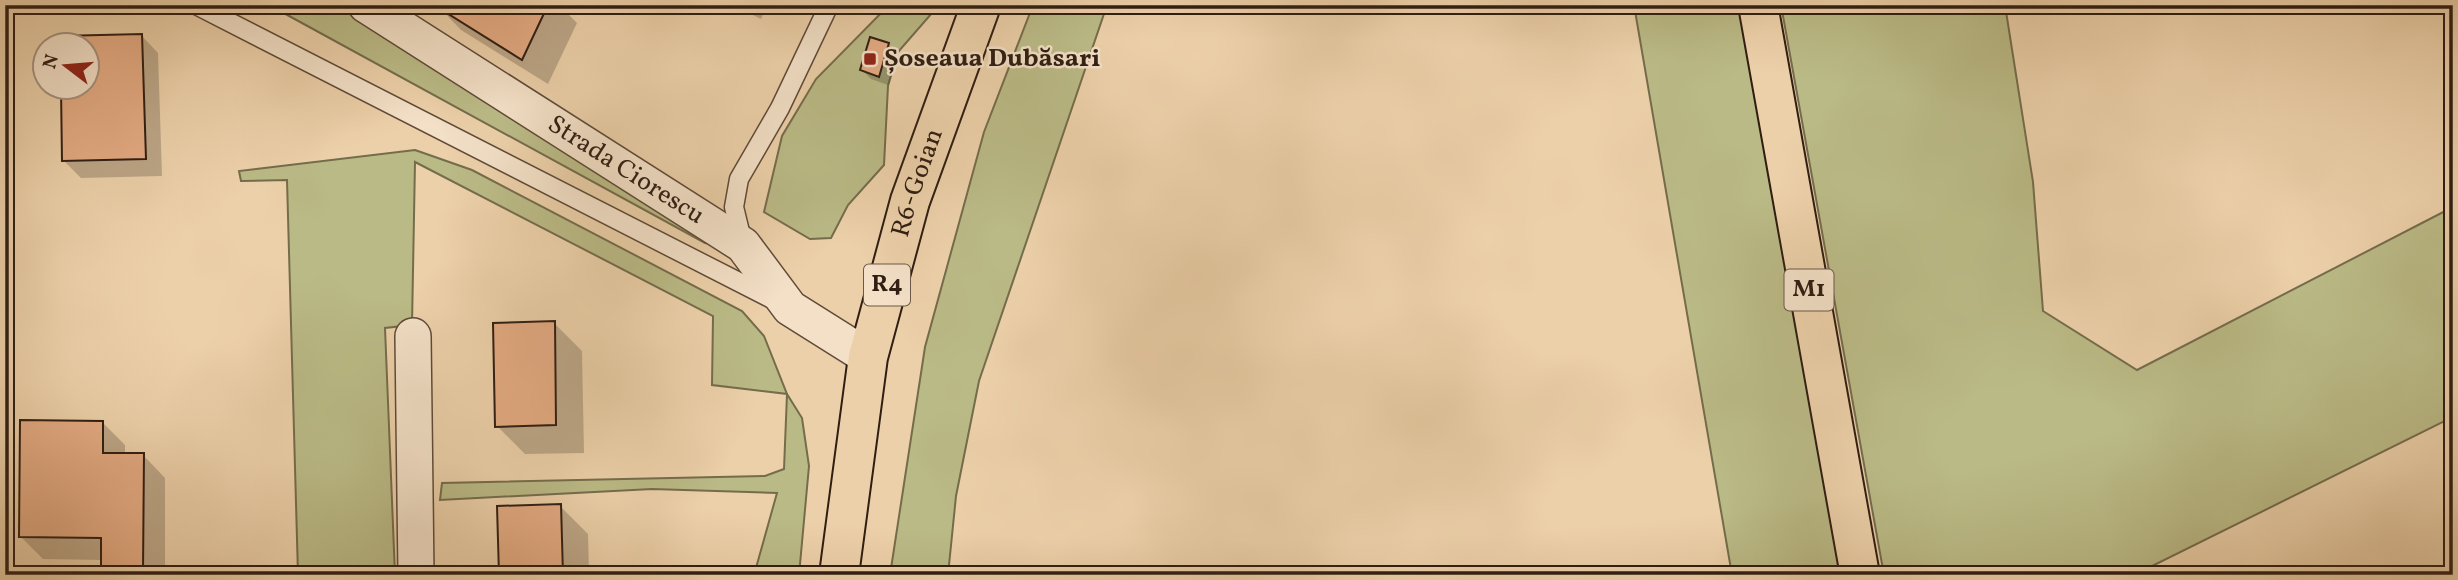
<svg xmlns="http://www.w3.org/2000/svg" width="2458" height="580" viewBox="0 0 2458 580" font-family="Vollkorn,serif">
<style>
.green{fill:#baba86;stroke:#756c4c;stroke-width:2}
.shadow{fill:#0003}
.building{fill:#e4ab83;stroke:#301e13;stroke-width:2}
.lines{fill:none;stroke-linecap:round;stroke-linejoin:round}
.service-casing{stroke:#5f4a38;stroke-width:21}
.minor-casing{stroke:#5f4a38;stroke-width:38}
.primary-casing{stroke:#301e13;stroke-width:42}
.trunk-casing{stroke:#301e13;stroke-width:42}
.service{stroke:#f3e0c7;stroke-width:18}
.minor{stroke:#f3e0c7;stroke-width:35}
.primary{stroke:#ecd0a9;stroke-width:38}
.trunk{stroke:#ecd0a9;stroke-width:38}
.poi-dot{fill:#8f2418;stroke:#f3e0c7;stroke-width:2.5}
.labels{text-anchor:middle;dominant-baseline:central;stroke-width:5;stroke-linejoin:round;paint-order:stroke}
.shield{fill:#f3e0c7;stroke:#6a5849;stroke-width:2}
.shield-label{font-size:24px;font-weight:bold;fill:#301e13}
.poi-label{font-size:26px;font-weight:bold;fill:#301e13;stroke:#f3e0c7;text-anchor:start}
.street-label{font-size:26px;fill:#301e13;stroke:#f3e0c7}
</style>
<rect width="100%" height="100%" fill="#ecd0a9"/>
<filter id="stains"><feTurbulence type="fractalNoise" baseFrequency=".00286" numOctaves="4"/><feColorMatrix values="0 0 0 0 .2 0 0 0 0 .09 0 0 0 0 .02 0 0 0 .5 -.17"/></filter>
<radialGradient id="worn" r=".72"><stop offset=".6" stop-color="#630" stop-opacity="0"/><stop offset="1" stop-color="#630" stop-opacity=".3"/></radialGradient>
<g class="green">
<path d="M269 5H348L729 246 705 243Z"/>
<path d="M889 5H939L898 52 888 86 884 165 848 205 831 238 810 239 764 212 782 136 816 79Z"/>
<path d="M1033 5H1107L979 381 956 496 948 575H890L925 347 984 132Z"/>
<path d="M1634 5H1739L1841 575H1732Z"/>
<path d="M1781 5H2005L2033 182 2043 311 2137 370 2453 207V417L2134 575H1884Z"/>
<path d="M415 150 472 170 742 311 764 336 787 394 802 418 809 466 799 575H754L777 493 652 489 440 500 442 483 765 476 784 469 787 394 712 385 713 316 415 162 412 325 385 328 395 575H298L287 180 241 181 239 171Z"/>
</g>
<g class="shadow">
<path d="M437 5H559L577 23 548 84 461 30Z"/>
<path d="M733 5H767L761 19Z"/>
<path d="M141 35 158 53 162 176 81 178 64 161 62 88H88V46Z"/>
<path d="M871 39 889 45 898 54 888 85 871 79 862 70Z"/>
<path d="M554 323 582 351 584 453 525 454 497 426Z"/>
<path d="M103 423 125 445V455H143L165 478V575H108L103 570V560L43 559 21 537Z"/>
<path d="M560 506 588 534 589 575H501Z"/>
</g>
<g class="building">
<path d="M434 5H548L522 60Z"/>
<path d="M142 34 146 159 62 161 61 88H88V46H60L59 36Z"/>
<path d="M870 37 889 43 879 77 860 70Z"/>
<path d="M555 321 556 425 495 427 493 323Z"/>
<path d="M20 420 103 421V453H144L143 571H101V538L19 537Z"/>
<path d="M561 504 563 575H499L497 506Z"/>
</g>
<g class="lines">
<g class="service-casing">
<g id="service">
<path d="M196 5 774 300"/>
<path d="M743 244 734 207 739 179 780 108 829 5"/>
</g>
</g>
<g class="minor-casing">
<g id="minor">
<path id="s1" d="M366 5 743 245 790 308 868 357"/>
<path d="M413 336 416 575"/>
</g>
</g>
<g class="primary-casing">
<g id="primary">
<path id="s2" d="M839 575 868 357 910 201 981 5"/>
</g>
</g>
<g class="trunk-casing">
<path id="trunk" d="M1758 5 1860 575"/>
</g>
<use href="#service" class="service"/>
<use href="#minor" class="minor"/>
<use href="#primary" class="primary"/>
<use href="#trunk" class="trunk"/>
</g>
<rect class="poi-dot" x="863" y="52" width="14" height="14" rx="3.5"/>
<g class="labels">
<g class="shield">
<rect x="864" y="264.5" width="46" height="41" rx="5"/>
<rect x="1784.5" y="269.5" width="49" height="41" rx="5"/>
</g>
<g class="shield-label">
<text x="887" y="285">R4</text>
<text x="1809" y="290">M1</text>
</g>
<g class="poi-label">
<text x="884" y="59">Șoseaua Dubăsari</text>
</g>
<g class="street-label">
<text stroke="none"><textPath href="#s1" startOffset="308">Strada Ciorescu</textPath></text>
<text stroke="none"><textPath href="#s2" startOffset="401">R6-Goian</textPath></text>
</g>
</g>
<rect width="2458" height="580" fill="none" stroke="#ecd0a9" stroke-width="28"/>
<rect x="7" y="7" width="2444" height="566" fill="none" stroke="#301e13" stroke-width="3.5"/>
<rect x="14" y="14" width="2430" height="552" fill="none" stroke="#301e13" stroke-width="2"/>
<g transform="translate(66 66) rotate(286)"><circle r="33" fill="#f3e0c7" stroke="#a5927f" stroke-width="2"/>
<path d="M0-5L12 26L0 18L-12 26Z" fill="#8f2418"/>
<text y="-10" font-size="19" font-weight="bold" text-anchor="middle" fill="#301e13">N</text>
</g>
<rect width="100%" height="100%" filter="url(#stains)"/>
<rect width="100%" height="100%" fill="url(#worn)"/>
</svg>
